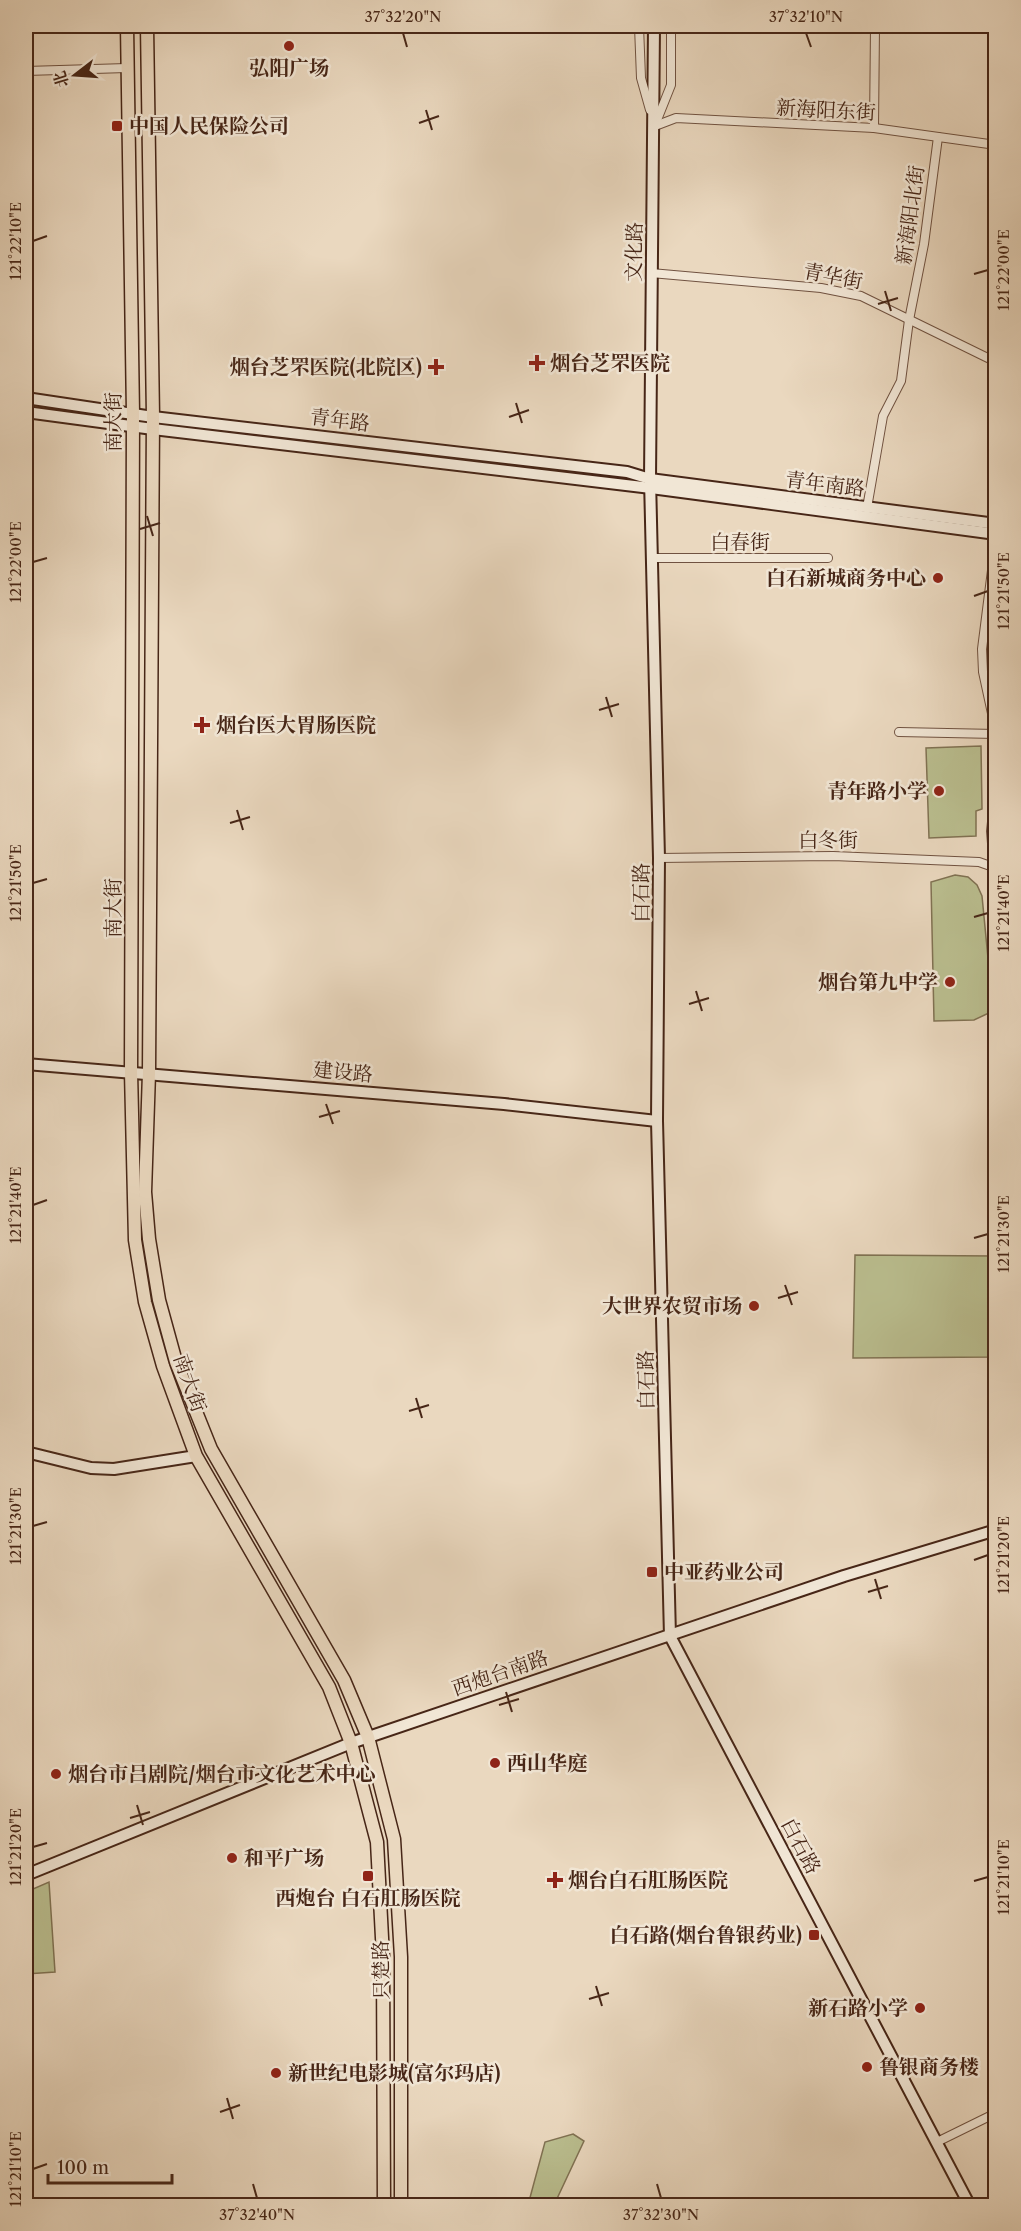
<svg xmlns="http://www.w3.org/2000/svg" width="1021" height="2231" viewBox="0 0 1021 2231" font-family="'Libre Caslon Text','Noto Serif SC',serif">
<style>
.green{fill:#babe8f;stroke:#807253;stroke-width:1.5}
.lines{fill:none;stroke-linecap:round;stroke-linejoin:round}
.street-casing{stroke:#705241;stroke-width:10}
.secondary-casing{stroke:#472617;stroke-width:14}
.primary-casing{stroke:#472617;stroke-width:15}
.street{stroke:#f1e6d5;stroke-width:8}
.secondary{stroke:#f1e6d5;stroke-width:10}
.primary{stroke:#ead8bf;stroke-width:12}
.ticks{fill:none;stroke:#472617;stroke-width:2}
.poi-dot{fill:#8f2418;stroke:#f1e6d5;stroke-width:2}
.labels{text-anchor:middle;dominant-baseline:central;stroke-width:5;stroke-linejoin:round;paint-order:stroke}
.poi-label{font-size:20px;font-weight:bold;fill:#472617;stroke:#f1e6d5;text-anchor:start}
.street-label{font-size:20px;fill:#472617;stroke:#f1e6d5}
.neatline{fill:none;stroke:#472617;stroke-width:2}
.ticks-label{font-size:15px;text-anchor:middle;fill:#472617}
</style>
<rect width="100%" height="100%" fill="#ead8bf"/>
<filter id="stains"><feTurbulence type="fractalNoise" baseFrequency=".00333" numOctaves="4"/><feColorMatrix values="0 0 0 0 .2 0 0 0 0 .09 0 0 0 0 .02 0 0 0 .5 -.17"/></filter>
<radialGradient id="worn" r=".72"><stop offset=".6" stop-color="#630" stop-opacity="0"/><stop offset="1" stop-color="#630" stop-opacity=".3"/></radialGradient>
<g class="green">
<path d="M981 746 982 809 976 811V836L929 838 926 748Z"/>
<path d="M955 875 968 877 977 885 982 896 988 958 994 974 991 1012 974 1020 934 1021 931 882Z"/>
<path d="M855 1255 995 1256V1357L853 1358Z"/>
<path d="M49 1882 55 1972 26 1974V1892Z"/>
<path d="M573 2134 584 2141 554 2205H528L545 2142Z"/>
</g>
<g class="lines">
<g class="street-casing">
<g id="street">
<path d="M639 26 641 78 650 110"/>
<path d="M26 71 127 68"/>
<path d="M655 125 671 85V26"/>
<path d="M655 126 676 118 874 128 996 145"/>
<path d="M874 128 875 26"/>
<path d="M651 273 821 288 861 296 996 362"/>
<path d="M867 508 883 416 901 381 909 320 924 244 938 137"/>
<path d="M996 539 982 649 983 672 996 732"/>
<path d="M652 558H828"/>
<path d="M899 732 996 734"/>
<path d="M659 858 833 856 979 862 996 868"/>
<path d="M994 868 991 831 996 785"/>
<path d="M937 2142 996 2113"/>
</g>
</g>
<g class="secondary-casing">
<g id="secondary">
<path d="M654 26 650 479 659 858 657 1121 670 1636 970 2206"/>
<path d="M26 398 153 417 627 472 650 479 996 524"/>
<path d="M26 412 153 429 651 488 996 534"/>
<path d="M26 1064 504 1104 657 1121"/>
<path d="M26 1452 91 1468 114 1469 196 1456"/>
<path d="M26 1875 351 1743 844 1576 996 1530"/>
</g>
</g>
<g class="primary-casing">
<g id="primary">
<path d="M127 26 133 414 131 1072 135 1240 145 1302 163 1366 196 1456 329 1687 351 1743 377 1842 383 1957 384 2206"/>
<path d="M147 26 153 417 149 1073 145 1192 149 1239 159 1300 176 1362 211 1449 344 1680 368 1737 394 1839 401 1957V2206"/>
</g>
</g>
<use href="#street" class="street"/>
<use href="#secondary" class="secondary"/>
<use href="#primary" class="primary"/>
</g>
<path class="ticks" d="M403 33 407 47M806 33 811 47M426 110 432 130M419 123 439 116M33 241 47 236M974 274 988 270M885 291 891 311M878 304 898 298M516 403 522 423M509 417 529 410M147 516 153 536M140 529 160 523M33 562 47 558M974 596 988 591M606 697 612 717M599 710 619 704M237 810 243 830M230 823 250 817M33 883 47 879M974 917 988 913M696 991 702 1011M689 1004 709 998M326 1104 333 1124M319 1117 340 1111M33 1205 47 1200M974 1238 988 1234M785 1285 792 1305M778 1298 798 1292M416 1398 422 1418M409 1411 429 1405M33 1526 47 1522M974 1560 988 1555M875 1579 881 1599M868 1592 888 1586M506 1692 512 1712M499 1705 519 1699M137 1805 143 1825M130 1818 150 1812M33 1847 47 1843M974 1881 988 1877M596 1986 602 2006M589 1999 609 1993M227 2098 233 2119M220 2112 240 2105M33 2169 47 2164M253 2184 257 2198M657 2184 661 2198"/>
<g class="poi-dot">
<circle cx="289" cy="46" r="6"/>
<rect x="111" y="120" width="12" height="12" rx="3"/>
<path d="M534 354h6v6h6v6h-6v6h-6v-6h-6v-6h6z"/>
<path d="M433 358h6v6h6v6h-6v6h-6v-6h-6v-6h6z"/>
<circle cx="938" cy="578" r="6"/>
<path d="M199 716h6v6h6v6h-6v6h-6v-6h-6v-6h6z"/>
<circle cx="939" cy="791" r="6"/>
<circle cx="950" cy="982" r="6"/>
<circle cx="754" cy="1306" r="6"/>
<rect x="646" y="1566" width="12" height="12" rx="3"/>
<circle cx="495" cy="1763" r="6"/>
<circle cx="56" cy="1774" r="6"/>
<circle cx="232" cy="1858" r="6"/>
<rect x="362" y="1870" width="12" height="12" rx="3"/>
<path d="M552 1871h6v6h6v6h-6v6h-6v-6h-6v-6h6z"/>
<rect x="808" y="1929" width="12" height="12" rx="3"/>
<circle cx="920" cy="2008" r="6"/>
<circle cx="867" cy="2067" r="6"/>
<circle cx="276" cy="2073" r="6"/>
</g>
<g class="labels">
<g class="poi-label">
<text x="289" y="68" text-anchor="middle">弘阳广场</text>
<text x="129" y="126">中国人民保险公司</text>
<text x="550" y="363">烟台芝罘医院</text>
<text x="422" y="367" text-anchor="end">烟台芝罘医院(北院区)</text>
<text x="926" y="578" text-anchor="end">白石新城商务中心</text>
<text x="216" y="725">烟台医大胃肠医院</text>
<text x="927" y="791" text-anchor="end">青年路小学</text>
<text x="938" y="982" text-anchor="end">烟台第九中学</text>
<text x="742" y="1306" text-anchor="end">大世界农贸市场</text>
<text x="664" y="1572">中亚药业公司</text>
<text x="507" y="1763">西山华庭</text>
<text x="68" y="1774">烟台市吕剧院/烟台市文化艺术中心</text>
<text x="244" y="1858">和平广场</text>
<text x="568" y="1880">烟台白石肛肠医院</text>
<text x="368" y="1898" text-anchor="middle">西炮台 白石肛肠医院</text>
<text x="802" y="1935" text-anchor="end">白石路(烟台鲁银药业)</text>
<text x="908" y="2008" text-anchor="end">新石路小学</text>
<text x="879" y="2067">鲁银商务楼</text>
<text x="288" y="2073">新世纪电影城(富尔玛店)</text>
</g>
<g class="street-label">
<text transform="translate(826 110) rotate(3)">新海阳东街</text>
<text transform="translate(910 215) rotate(-82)">新海阳北街</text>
<text transform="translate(634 252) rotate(-89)">文化路</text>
<text transform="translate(833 276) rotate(11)">青华街</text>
<text transform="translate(340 420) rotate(7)">青年路</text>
<text transform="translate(113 422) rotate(-90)">南大街</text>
<text transform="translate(825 484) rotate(7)">青年南路</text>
<text x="740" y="542">白春街</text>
<text x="828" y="840">白冬街</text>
<text transform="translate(641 893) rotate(-90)">白石路</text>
<text transform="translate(113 908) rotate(-90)">南大街</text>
<text transform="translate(343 1072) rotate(5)">建设路</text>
<text transform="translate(646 1380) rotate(-91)">白石路</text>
<text transform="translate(190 1383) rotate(71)">南大街</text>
<text transform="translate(500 1673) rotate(-19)">西炮台南路</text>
<text transform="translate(801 1846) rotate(62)">白石路</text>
<text transform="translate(381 1970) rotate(-91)">只楚路</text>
</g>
</g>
<rect width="1021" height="2231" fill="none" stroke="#ead8bf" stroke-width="66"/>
<g transform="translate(75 75) rotate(253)" stroke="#f1e6d5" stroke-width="4.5" paint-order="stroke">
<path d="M0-4.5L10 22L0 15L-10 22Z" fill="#472617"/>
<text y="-9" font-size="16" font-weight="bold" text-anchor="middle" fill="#472617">北</text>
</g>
<path d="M48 2174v9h124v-9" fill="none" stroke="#472617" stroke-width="3"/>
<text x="57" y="2174" font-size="18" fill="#472617" stroke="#f1e6d5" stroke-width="4.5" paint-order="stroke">100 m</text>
<rect x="33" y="33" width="955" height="2165" class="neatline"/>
<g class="ticks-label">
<text x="403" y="22">37°32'20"N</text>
<text x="806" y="22">37°32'10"N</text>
<text transform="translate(16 241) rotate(-90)" y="5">121°22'10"E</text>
<text transform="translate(1004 270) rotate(-90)" y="5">121°22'00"E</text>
<text transform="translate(16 562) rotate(-90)" y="5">121°22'00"E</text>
<text transform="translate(1004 591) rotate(-90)" y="5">121°21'50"E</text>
<text transform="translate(16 883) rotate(-90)" y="5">121°21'50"E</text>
<text transform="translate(1004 913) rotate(-90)" y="5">121°21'40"E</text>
<text transform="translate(16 1205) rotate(-90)" y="5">121°21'40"E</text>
<text transform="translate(1004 1234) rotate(-90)" y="5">121°21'30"E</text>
<text transform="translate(16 1526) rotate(-90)" y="5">121°21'30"E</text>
<text transform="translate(1004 1555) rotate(-90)" y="5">121°21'20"E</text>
<text transform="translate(16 1847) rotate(-90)" y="5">121°21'20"E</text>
<text transform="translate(1004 1877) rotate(-90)" y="5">121°21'10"E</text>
<text transform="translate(16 2169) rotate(-90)" y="5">121°21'10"E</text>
<text x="257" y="2220">37°32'40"N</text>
<text x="661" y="2220">37°32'30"N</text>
</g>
<rect width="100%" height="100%" filter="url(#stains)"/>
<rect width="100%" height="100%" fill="url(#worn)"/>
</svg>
